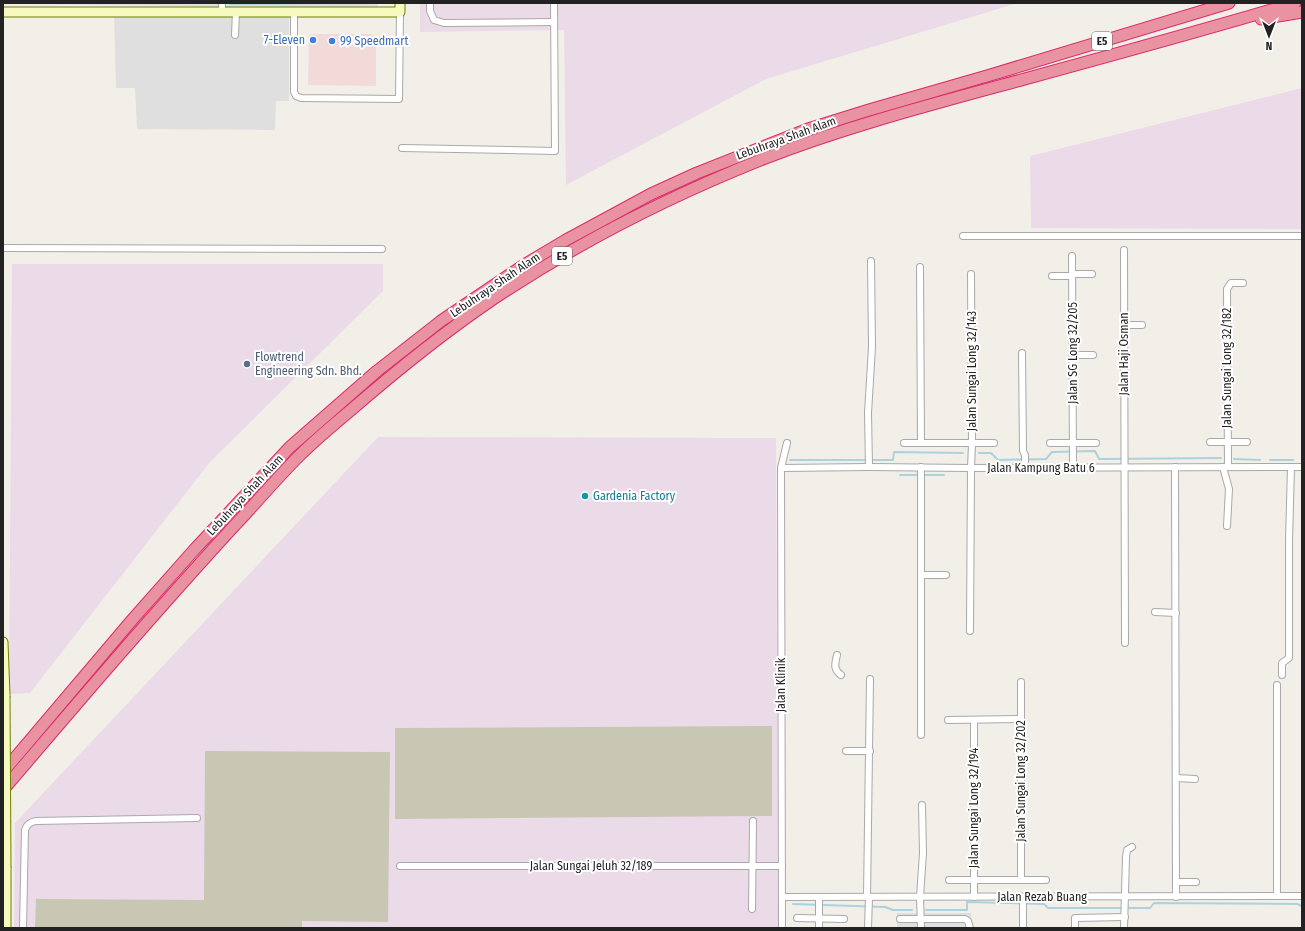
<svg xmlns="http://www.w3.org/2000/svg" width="1305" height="931" viewBox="0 0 1305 931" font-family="'Fira Sans Condensed',sans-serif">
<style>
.residential{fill:#e0dfdf}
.commercial{fill:#f2dad9}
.industrial{fill:#ebdbe8}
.construction{fill:#c7c7b4}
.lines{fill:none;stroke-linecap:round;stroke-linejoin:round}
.stream{stroke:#aad3df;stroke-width:2}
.street-casing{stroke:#a9a9a9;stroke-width:8}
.secondary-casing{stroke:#707d05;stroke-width:11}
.highway-casing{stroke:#dc2a67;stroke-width:13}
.street{stroke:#fff;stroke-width:6}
.secondary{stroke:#f7fabf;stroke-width:9}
.highway{stroke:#e892a2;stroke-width:11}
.secondary-bridge-casing{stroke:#707d05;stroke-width:11;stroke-linecap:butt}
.secondary-bridge{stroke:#f7fabf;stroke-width:9}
.shop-dot{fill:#3f7fe0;stroke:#fff;stroke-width:1.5}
.service-dot{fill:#5c6f8a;stroke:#fff;stroke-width:1.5}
.culture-dot{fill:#0f9aa8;stroke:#fff;stroke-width:1.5}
.labels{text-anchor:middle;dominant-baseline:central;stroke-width:4;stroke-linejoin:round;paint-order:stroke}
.shield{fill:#fff;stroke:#646464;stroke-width:1}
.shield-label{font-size:11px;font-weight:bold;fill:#222}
.shop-label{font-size:12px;fill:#366cbe;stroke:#fff;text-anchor:end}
.street-label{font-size:12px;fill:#222;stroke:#fff}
.service-label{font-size:12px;fill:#4e5e75;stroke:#fff;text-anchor:start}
.culture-label{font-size:12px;fill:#0d838f;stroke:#fff;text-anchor:start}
</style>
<rect width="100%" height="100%" fill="#f2efe9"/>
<g class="residential">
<path d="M12 3H378V8L12 4Z"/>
<path d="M114 16 289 17V101H276L275 130 137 129 135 88H116Z"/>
<rect x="897" y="913" width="74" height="15"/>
</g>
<path class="commercial" d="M312 34H371L376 37V86L308 85 309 35Z"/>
<g class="industrial">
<path d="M420 3H1018L766 79 566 185 564 30 420 32Z"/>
<path d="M1302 88V229L1031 228 1030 156Z"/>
<path d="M12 264H383V291L210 462 30 693 9 694Z"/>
<path d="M378 437 776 438 778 928H14L15 823Z"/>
</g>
<g class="construction">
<path d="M772 726V816L395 819V728Z"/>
<path d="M205 751 390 752 388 922 302 921V928H35L36 899 204 900Z"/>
</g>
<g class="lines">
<g class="stream">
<path d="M231 4 369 3"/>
<path d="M979 453H991L998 460 1046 459 1052 452 1095 451 1099 459 1221 458"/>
<path d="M1234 459 1260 460"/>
<path d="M790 460H893L894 452 963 453"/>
<path d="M1270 460H1293"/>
<path d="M900 475H944"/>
<path d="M793 904 885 907 893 910H912"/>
<path d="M926 910H967V902L1044 904 1048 908H1150L1154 903 1297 904 1302 906"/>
</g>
<g class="street-casing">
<g id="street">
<path d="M222 3V12"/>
<path d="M430 3V11L434 20 444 23 554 22"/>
<path d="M294 13V92L296 96 301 98 399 99 400 12"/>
<path d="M235 35 236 12"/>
<path d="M402 148 555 151 554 3"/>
<path d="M963 236H1302"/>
<path d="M3 248 382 249"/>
<path d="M1124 250 1125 643"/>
<path d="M1072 256 1073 468"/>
<path d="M920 267 921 443"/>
<path d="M1072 274H1092"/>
<path d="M1052 276H1072"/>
<path d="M1124 325H1142"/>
<path d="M1022 353 1023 451 1025 455V468"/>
<path d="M1073 355H1093"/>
<path d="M1210 442H1247"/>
<path d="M904 443H994"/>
<path d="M1050 443H1096"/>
<path d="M869 467 868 413 872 347 871 261"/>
<path d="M921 467V735"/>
<path d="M1175 467 1176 897"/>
<path d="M1223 467 1229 489 1227 526"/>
<path d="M1228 467 1227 289 1231 283H1243"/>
<path d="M781 468 869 467 971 468 1302 467"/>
<path d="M921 575H946"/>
<path d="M1155 612 1176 613"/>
<path d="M970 631 971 468 972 444 971 274"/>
<path d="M837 655C835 664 833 669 841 675"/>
<path d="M1282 675V663L1289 658V541L1291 467"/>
<path d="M1021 682V880"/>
<path d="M1277 685V896"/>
<path d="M948 720 1021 719"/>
<path d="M974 720V897"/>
<path d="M846 751H870"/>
<path d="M1176 778 1195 779"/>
<path d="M400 866H782"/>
<path d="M949 880H1046"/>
<path d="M1176 882H1196"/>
<path d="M782 897 1302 896"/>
<path d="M867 897 870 679"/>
<path d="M1023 897V928"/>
<path d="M752 909 753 821"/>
<path d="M797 918 844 919"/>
<path d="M900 919H965L968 921 970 928"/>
<path d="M23 928 25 830C27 824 30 822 36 821L197 818"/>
<path d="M782 928 781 468 787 443"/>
<path d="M819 928V897"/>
<path d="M868 928 869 897"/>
<path d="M921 928 920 897 923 853 922 805"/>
<path d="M1075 928V918L1125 917"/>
<path d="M1124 928 1126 857 1127 850 1132 847"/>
</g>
</g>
<g class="secondary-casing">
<g id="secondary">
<path d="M3 12H400V3"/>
<path d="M3 642 5 696"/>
<path d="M6 868V928"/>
</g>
</g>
<g class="highway-casing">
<g id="highway">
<path d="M1261 19 1302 12"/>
<path d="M3 772 132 620 194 550 290 447 377 371 441 321 524 265 566 240 651 194 697 173 808 129 869 110 987 76 1229 3"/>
<path d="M3 790C79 701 155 612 235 525 256 503 276 479 298 457 315 440 333 425 351 410 396 371 443 333 493 299 576 244 670 196 763 159 850 125 941 102 1032 77 1120 53 1208 29 1295 3"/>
</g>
</g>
<use href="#street" class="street"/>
<use href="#secondary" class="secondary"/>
<use href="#highway" class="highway"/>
<g class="secondary-bridge-casing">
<path id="secondary-bridge" d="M5 696 6 868"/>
</g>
<use href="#secondary-bridge" class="secondary-bridge"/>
</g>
<g class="shop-dot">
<circle cx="313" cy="40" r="4"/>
<circle cx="332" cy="41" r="4"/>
</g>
<circle class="service-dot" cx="247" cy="364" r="4"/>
<circle class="culture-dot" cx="585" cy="496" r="4"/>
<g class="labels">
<g class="shield">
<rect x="1092" y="32" width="20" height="18" rx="3"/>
<rect x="552" y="247" width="20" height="18" rx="3"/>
</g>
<g class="shield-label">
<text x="1102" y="41">E5</text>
<text x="562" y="256">E5</text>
</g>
<g class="shop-label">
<text x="305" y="40">7-Eleven</text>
<text x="340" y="41" text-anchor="start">99 Speedmart</text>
</g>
<g class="street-label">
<text transform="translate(786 138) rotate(-20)">Lebuhraya Shah Alam</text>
<text transform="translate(495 285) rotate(-34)">Lebuhraya Shah Alam</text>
<text transform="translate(1073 353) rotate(-90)">Jalan SG Long 32/205</text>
<text transform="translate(1124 354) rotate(-90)">Jalan Haji Osman</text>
<text transform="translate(1227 368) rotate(-90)">Jalan Sungai Long 32/182</text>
<text transform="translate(972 371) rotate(-90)">Jalan Sungai Long 32/143</text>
<text x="1041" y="468">Jalan Kampung Batu 6</text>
<text transform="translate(245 495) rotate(-47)">Lebuhraya Shah Alam</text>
<text transform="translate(781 685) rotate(-90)">Jalan Klinik</text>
<text transform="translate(1021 781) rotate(-90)">Jalan Sungai Long 32/202</text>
<text transform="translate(974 808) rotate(-90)">Jalan Sungai Long 32/194</text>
<text x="591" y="866">Jalan Sungai Jeluh 32/189</text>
<text x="1042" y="897">Jalan Rezab Buang</text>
</g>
<g class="service-label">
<text x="255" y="357">Flowtrend<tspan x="255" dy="14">Engineering Sdn. Bhd.</tspan></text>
</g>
<g class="culture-label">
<text x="593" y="496">Gardenia Factory</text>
</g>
</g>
<rect width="1305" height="931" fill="none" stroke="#222222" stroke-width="8"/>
<g transform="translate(1269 36) rotate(180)" stroke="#ffffff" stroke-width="3" paint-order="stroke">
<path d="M0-3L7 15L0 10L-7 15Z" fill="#222222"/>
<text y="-6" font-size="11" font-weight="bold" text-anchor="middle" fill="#222222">N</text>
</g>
</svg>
